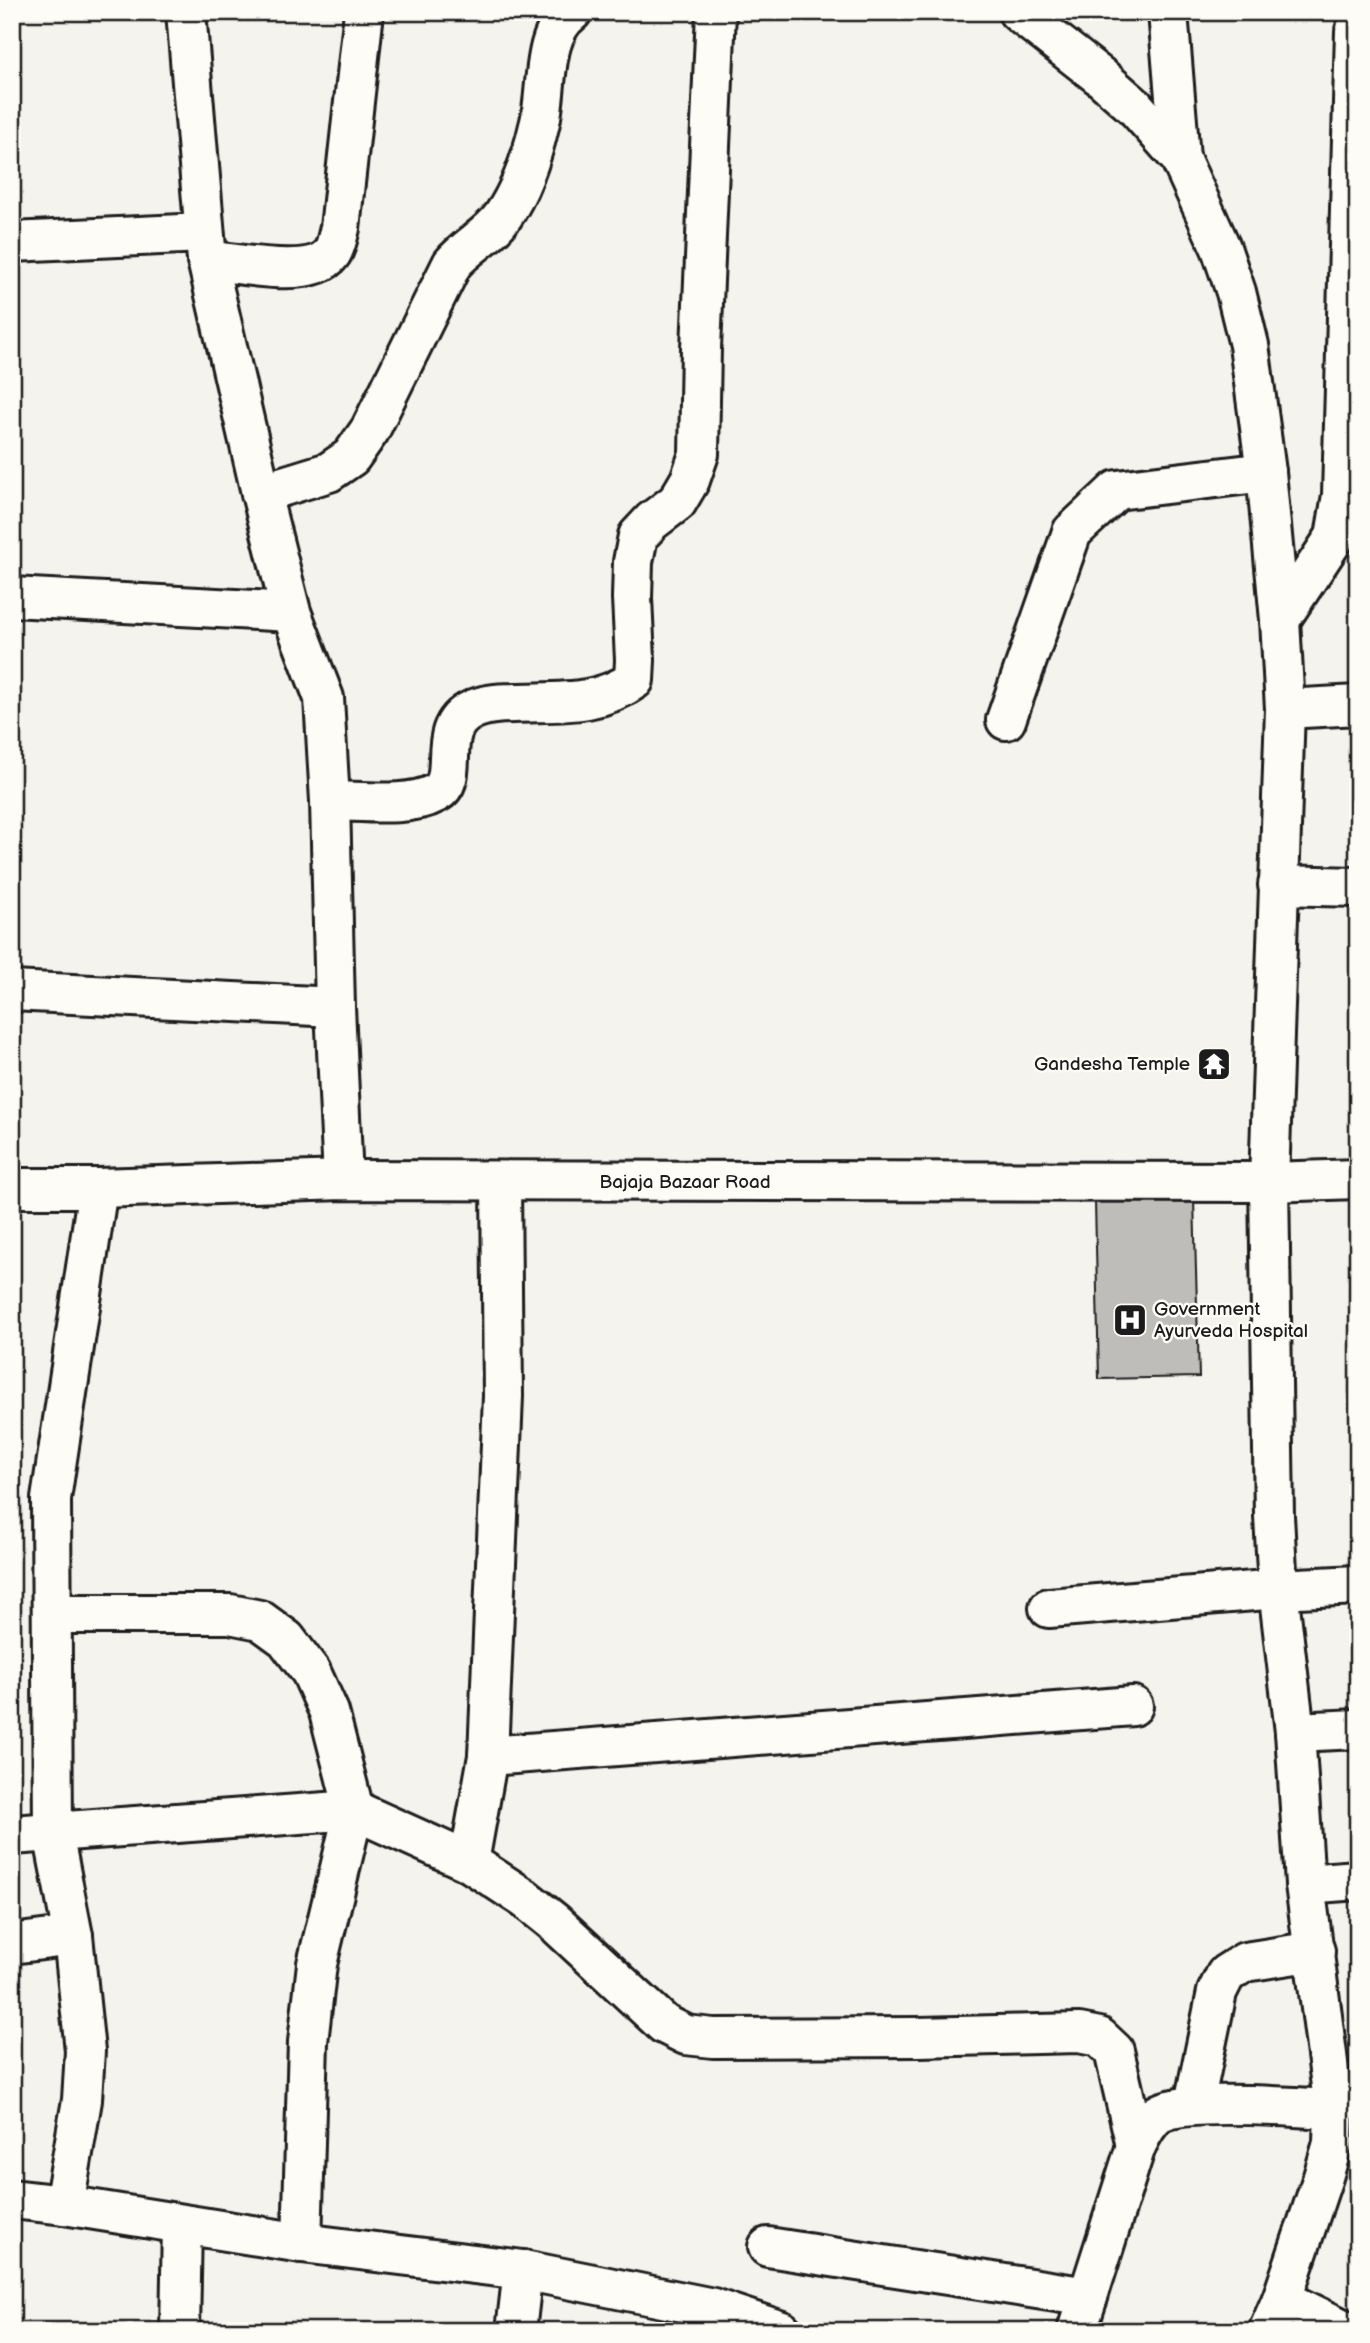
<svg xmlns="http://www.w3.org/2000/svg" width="1370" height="2343" viewBox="0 0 1370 2343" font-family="'Balsamiq Sans',sans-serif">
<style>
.building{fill:#bebdba;stroke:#1c1c1c;stroke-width:2}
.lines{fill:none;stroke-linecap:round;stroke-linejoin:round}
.street-casing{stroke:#1c1c1c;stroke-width:44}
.secondary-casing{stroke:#1c1c1c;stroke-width:44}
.street{stroke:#fdfcf7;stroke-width:38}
.secondary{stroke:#fdfcf7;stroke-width:38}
.labels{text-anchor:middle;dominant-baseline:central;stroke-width:5;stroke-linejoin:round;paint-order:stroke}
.poi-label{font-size:19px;fill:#1c1c1c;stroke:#fdfcf7;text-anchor:end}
.street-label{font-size:19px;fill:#1c1c1c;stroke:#fdfcf7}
</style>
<rect width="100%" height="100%" fill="#f4f3ee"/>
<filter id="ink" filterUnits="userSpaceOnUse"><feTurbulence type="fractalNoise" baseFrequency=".0143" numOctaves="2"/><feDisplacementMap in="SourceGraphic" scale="14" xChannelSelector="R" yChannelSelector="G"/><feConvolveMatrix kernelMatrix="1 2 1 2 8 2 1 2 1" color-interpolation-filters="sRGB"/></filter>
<g filter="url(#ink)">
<path class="building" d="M1194 1199 1199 1377 1099 1379 1095 1202Z"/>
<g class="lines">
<g class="street-casing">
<g id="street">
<path d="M186 12 207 260 261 493 291 612 324 698 330 801 335 1007 343 1180"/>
<path d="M1168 12 1180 158"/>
<path d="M12 242 203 233"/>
<path d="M207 260C236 263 312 280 331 254 336 248 338 235 340 228L364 12"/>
<path d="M261 493 329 472 351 457 370 430 452 264C467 246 490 235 503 216 521 190 533 153 540 122 548 88 541 34 572 12"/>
<path d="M12 597 291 612"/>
<path d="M1280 620 1335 537 1342 495 1355 31"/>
<path d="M1285 709 1358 705"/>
<path d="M1006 720 1072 532 1117 490 1266 472"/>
<path d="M330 801C361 801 409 808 436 793 463 779 432 729 472 710 484 704 501 703 514 703 558 701 597 706 634 680L635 660 632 598 633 562 638 536 652 521 677 502 690 480 699 454 701 348 716 12"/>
<path d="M1278 885 1358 887"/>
<path d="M12 991 335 1007"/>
<path d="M1049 1608 1278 1589 1358 1585"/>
<path d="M52 1614H230L260 1620 286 1639 311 1672 329 1712 354 1810 317 1964 308 2042 302 2243"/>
<path d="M1295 1732 1358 1729"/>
<path d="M488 1756 1133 1706"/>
<path d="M12 1835 354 1810 469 1862 524 1898 554 1922 664 2024 686 2035 713 2038 919 2037 1079 2033 1099 2037 1114 2051 1136 2146"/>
<path d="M469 1862 488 1756 503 1396 501 1182"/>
<path d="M1305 1884 1358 1880"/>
<path d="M12 1944 73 1936"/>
<path d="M1194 2104 1217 1992 1226 1974 1245 1962 1315 1951"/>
<path d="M12 2199 64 2205 302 2243 523 2270 713 2308 782 2331"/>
<path d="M64 2205 82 2100 85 2051 73 1936 53 1833 51 1499 98 1188"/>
<path d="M768 2247 1088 2297"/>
<path d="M1282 2299 1347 2331"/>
<path d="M180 2331 182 2224"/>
<path d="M516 2331 523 2270"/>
<path d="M1077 2331 1136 2146C1142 2134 1147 2123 1157 2115 1183 2097 1299 2108 1334 2109"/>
<path d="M1268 2331 1282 2299 1323 2177 1333 2143 1334 2109 1305 1884 1295 1732 1278 1589 1274 1516 1269 1182"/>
</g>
</g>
<g class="secondary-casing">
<g id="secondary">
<path d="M1018 12 1101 77 1135 107 1180 158 1221 248 1236 292 1249 345 1266 472 1280 620 1285 709 1269 1182"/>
<path d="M12 1188H98L343 1180 1269 1182 1358 1179"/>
</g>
</g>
<use href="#street" class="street"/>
<use href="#secondary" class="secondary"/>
</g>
</g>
<defs>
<g id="temple-square" transform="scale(1.75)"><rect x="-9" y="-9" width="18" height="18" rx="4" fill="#1c1c1c" stroke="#fdfcf7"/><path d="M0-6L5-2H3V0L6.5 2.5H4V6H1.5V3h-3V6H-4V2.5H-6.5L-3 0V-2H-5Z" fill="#fff"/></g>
<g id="hospital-square" transform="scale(1.75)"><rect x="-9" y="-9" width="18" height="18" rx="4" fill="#1c1c1c" stroke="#fdfcf7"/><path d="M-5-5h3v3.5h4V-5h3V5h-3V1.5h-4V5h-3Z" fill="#fff"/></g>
</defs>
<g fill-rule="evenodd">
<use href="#temple-square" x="1214" y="1064"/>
<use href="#hospital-square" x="1130" y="1320"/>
</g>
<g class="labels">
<g class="poi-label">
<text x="1190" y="1064">Gandesha Temple</text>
<text x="1154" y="1309" text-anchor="start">Government<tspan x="1154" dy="22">Ayurveda Hospital</tspan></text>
</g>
<g class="street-label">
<text x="685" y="1182">Bajaja Bazaar Road</text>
</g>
</g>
<rect width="1370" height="2343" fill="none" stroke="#fdfcf7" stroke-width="42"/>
<rect x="21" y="21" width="1328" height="2301" fill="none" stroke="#1c1c1c" stroke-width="2.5" filter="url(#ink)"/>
</svg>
